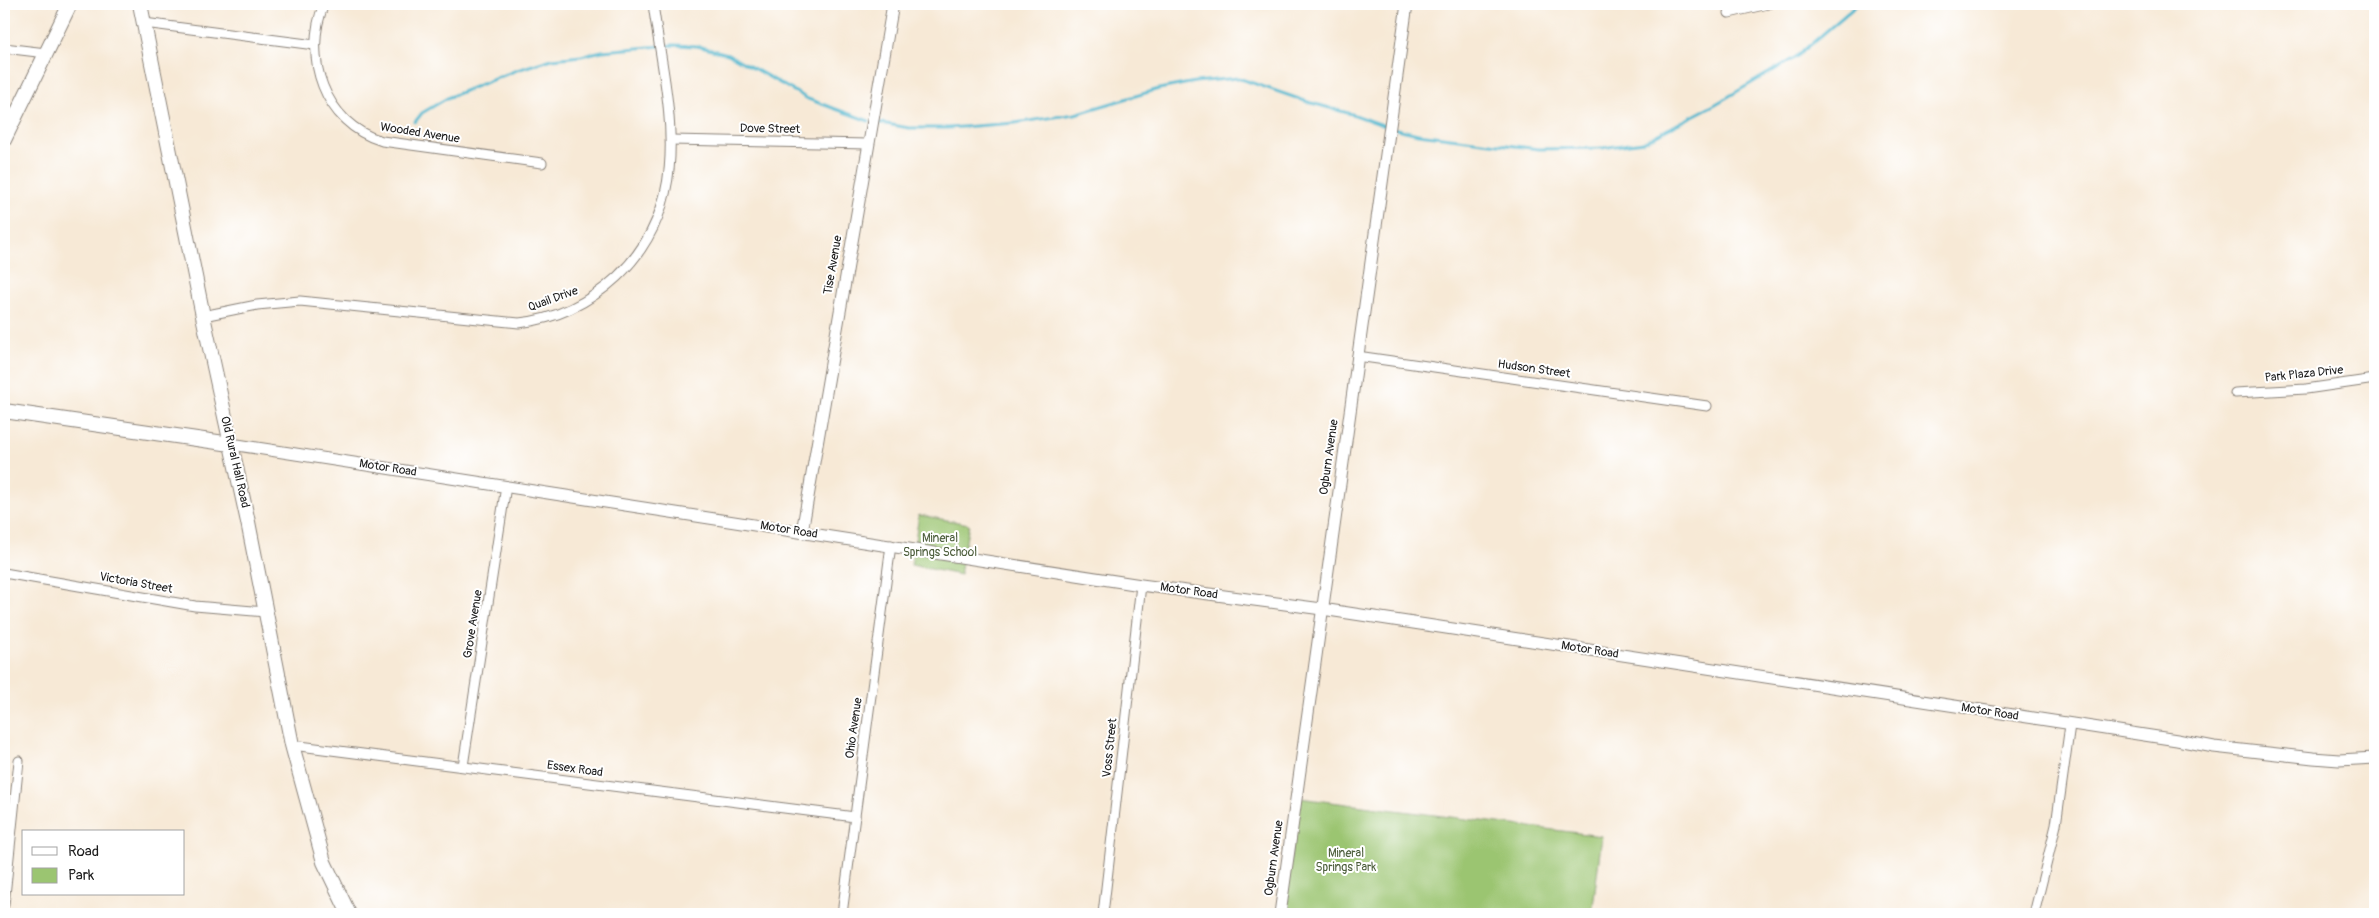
<svg xmlns="http://www.w3.org/2000/svg" width="2379" height="918" viewBox="0 0 2379 918" font-family="Pangolin,sans-serif">
<style>
.green{fill:#9bc571;stroke:#5c7046}
.lines{fill:none;stroke-linecap:round;stroke-linejoin:round}
.stream{stroke:#4fb6cd;stroke-width:3}
.minor-casing{stroke:#8a8279;stroke-width:11}
.tertiary-casing{stroke:#8a8279;stroke-width:13}
.secondary-casing{stroke:#8a8279;stroke-width:16}
.minor{stroke:#fff;stroke-width:9}
.tertiary{stroke:#fff;stroke-width:11}
.secondary{stroke:#fff;stroke-width:14}
.labels{text-anchor:middle;dominant-baseline:central;stroke-width:4;stroke-linejoin:round;paint-order:stroke}
.street-label{font-size:12px;fill:#1c1c1c;stroke:#fff}
.park-label{font-size:12px;fill:#4f603e;stroke:#fff}
</style>
<rect width="100%" height="100%" fill="#fff"/>
<filter id="ink" filterUnits="userSpaceOnUse"><feTurbulence type="fractalNoise" baseFrequency=".02" numOctaves="2"/><feDisplacementMap in="SourceGraphic" scale="10" xChannelSelector="R" yChannelSelector="G"/><feConvolveMatrix kernelMatrix="1 2 1 2 8 2 1 2 1" color-interpolation-filters="sRGB"/></filter>
<filter id="wash" filterUnits="userSpaceOnUse"><feTurbulence type="fractalNoise" baseFrequency=".0096" numOctaves="4" result="noise"/><feDisplacementMap in="SourceGraphic" scale="20" xChannelSelector="R" yChannelSelector="G"/><feGaussianBlur stdDeviation="1.12" result="paint"/><feColorMatrix in="noise" values="0 0 0 0 0 0 0 0 0 0 0 0 0 0 0 0 0 1.4 0 .05"/><feComposite in="paint" operator="in"/></filter>
<g filter="url(#wash)">
<rect width="100%" height="100%" fill="#f7e9d6"/>
<g class="green">
<path d="M919 515 969 524 960 575 911 565Z"/>
<path d="M1299 798 1602 836 1592 914H1283Z"/>
</g>
<g class="lines">
<g class="stream">
<path d="M415 122 422 113 449 97 517 70 552 59 581 56 602 51 673 45 697 46 728 54 808 99 869 121"/>
<path d="M875 122 909 128H948L1015 123 1075 114 1159 89 1195 82 1238 78 1308 102 1355 115 1388 127 1418 134 1539 149 1602 148 1643 142 1714 105 1796 57 1858 4"/>
</g>
</g>
</g>
<g filter="url(#ink)">
<g class="lines">
<g class="minor-casing">
<g id="minor">
<path d="M324 4C302 57 324 124 382 141L542 163"/>
<path d="M1729 13 1768 4"/>
<path d="M144 23 315 45"/>
<path d="M4 48 46 53"/>
<path d="M671 140 868 144"/>
<path d="M203 316 257 305 300 301 519 323C556 319 590 302 617 277 698 200 666 100 653 4"/>
<path d="M1357 356 1707 406"/>
<path d="M2235 393 2306 389 2375 379"/>
<path d="M4 573 195 606 266 612"/>
<path d="M292 745 855 817"/>
<path d="M463 766 506 486"/>
<path d="M4 905 19 761"/>
<path d="M842 914 891 545"/>
<path d="M1103 914 1141 585"/>
<path d="M2034 914 2056 825 2070 725"/>
</g>
</g>
<g class="tertiary-casing">
<g id="tertiary">
<path d="M231 444 1141 585 1322 609 2177 740 2214 747 2313 758 2339 760 2375 758"/>
<path d="M802 532 893 4"/>
<path d="M1280 914 1407 4"/>
</g>
</g>
<g class="secondary-casing">
<g id="secondary">
<path d="M140 4 203 316 248 522 292 745 324 862 349 914"/>
<path d="M4 140 70 4"/>
<path d="M4 411 231 444"/>
</g>
</g>
<use href="#minor" class="minor"/>
<use href="#tertiary" class="tertiary"/>
<use href="#secondary" class="secondary"/>
</g>
</g>
<g class="labels">
<g class="street-label">
<text transform="translate(770 129) rotate(1)">Dove Street</text>
<text transform="translate(420 133) rotate(9)">Wooded Avenue</text>
<text transform="translate(833 265) rotate(-80)">Tise Avenue</text>
<text transform="translate(553 299) rotate(-20)">Quail Drive</text>
<text transform="translate(1534 369) rotate(8)">Hudson Street</text>
<text transform="translate(2304 374) rotate(-6)">Park Plaza Drive</text>
<text transform="translate(1329 457) rotate(-82)">Ogburn Avenue</text>
<text transform="translate(235 462) rotate(77)">Old Rural Hall Road</text>
<text transform="translate(388 468) rotate(9)">Motor Road</text>
<text transform="translate(789 530) rotate(9)">Motor Road</text>
<text transform="translate(136 583) rotate(10)">Victoria Street</text>
<text transform="translate(1189 591) rotate(8)">Motor Road</text>
<text transform="translate(473 624) rotate(-81)">Grove Avenue</text>
<text transform="translate(1590 650) rotate(9)">Motor Road</text>
<text transform="translate(1990 712) rotate(9)">Motor Road</text>
<text transform="translate(854 728) rotate(-82)">Ohio Avenue</text>
<text transform="translate(1110 748) rotate(-84)">Voss Street</text>
<text transform="translate(575 769) rotate(8)">Essex Road</text>
<text transform="translate(1274 858) rotate(-82)">Ogburn Avenue</text>
</g>
<g class="park-label">
<text x="940" y="538">Mineral<tspan x="940" dy="14">Springs School</tspan></text>
<text x="1346" y="853">Mineral<tspan x="1346" dy="14">Springs Park</tspan></text>
</g>
</g>
<rect width="2379" height="918" fill="none" stroke="#fff" stroke-width="20"/>
<rect x="22" y="830" width="162" height="65" fill="#ffffff" stroke="#a4a4a4"/>
<rect x="32" y="847" width="25" height="8" fill="#ffffff" stroke="#a4a4a4"/>
<text x="68" y="856" font-size="15" fill="#1c1c1c">Road</text>
<rect x="32" y="868" width="25" height="15" fill="#9bc571" stroke="#a4a4a4"/>
<text x="68" y="880" font-size="15" fill="#1c1c1c">Park</text>
</svg>
